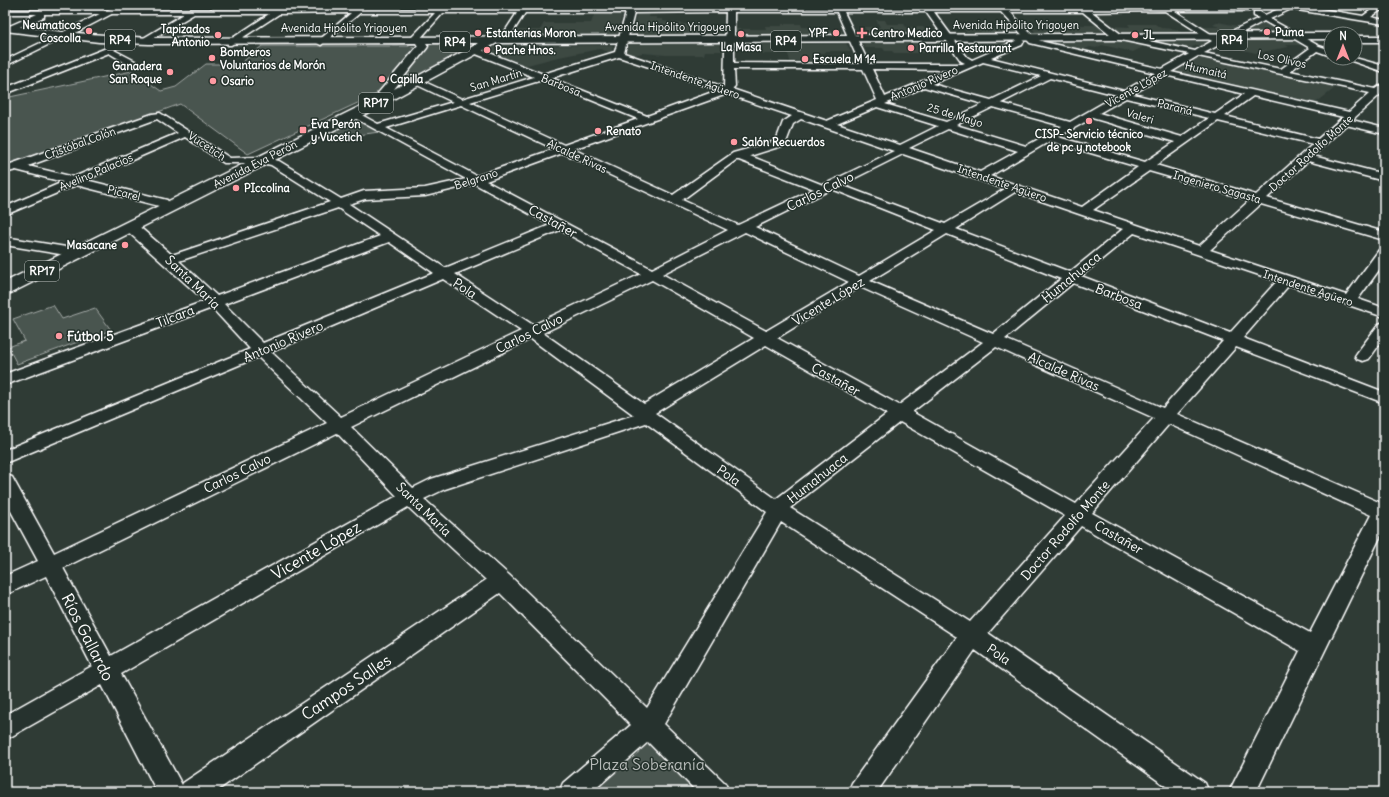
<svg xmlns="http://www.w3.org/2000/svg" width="1389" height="797" font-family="Delius,sans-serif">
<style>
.built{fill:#3c4842}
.green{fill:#4a544f;stroke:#a4aaa7}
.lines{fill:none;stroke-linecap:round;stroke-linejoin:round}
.minor-casing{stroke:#fff;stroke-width:3}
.major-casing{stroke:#fff;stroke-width:3}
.minor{fill:#26332d;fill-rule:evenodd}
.major{fill:#26332d;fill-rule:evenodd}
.poi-dot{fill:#ff9aa2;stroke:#26332d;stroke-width:1.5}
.labels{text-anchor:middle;stroke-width:3;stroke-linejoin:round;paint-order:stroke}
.far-poi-label{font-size:11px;font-weight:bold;fill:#fff;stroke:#26332d;text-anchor:start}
.far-street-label{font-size:11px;fill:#fff;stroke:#26332d}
.shield{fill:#26332d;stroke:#bec2c0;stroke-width:1}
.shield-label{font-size:12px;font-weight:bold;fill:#fff}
.street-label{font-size:13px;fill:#fff;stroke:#26332d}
.poi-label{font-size:13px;font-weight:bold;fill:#fff;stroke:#26332d;text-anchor:start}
.near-street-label{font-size:16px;fill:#fff;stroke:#26332d}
.near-park-label{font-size:16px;fill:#b7bbb9;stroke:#26332d}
</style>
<rect width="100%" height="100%" fill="#2f3b35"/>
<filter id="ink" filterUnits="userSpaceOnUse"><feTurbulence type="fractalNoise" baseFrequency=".025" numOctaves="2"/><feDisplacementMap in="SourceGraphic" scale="8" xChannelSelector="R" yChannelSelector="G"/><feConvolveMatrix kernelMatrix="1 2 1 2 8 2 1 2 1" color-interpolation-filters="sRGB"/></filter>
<g filter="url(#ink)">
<path class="built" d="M611,13H623L617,35L613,36H514L518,30H540L544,23H591L594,15H610Z
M637,13H650L649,17H657V19H663V21L692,25L691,31H701L702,33H721V35L633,36L631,35Z
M876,20H885L887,24H904L906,27H923L928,34L940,35H855L853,30H866L864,27H880Z
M1262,21H1266L1287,34H1239Z
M1218,22L1243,27L1229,34H1209L1196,27H1220L1213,25Z
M782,24H801L802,27L827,28L828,30H842L844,35H736L735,29H766L765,26H782Z
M1128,24H1155L1161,28L1176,29L1186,35L1118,34L1109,26L1130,27Z
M966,25H989L993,29L1021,31L1023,35H951L948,32H966L964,29H969Z
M1043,25H1102L1112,34H1030L1027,33L1035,32L1033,29H1047Z
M1134,41L1149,44L1133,52L1102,45L1096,48L1090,47L1083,50L1064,46L1060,47L1042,42Z
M1206,41L1212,42L1207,47L1197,45L1185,50L1150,42Z
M1229,41H1295L1309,45H1286L1289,47L1256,53L1219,45Z
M960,42H1008L1013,43L1004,48L990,47L983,48L984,50H975L973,48H960L957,43Z
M846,43L851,51H825V53H819L822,64H791L787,51H778L779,54H763L762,48L736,47L735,45Z
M865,43H944L948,47L939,48L941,51H924L925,53H894L892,51H885L883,48H865L863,44Z
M629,44H720L722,51H705L704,55H665L642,53L631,56L626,54Z
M609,45L613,46L612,53L600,49L554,58L524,66L485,50L495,46Z
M1200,55L1339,85L1312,106L1168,73Z"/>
<path class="green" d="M433,44H475L477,45L421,76L404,75L428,45Z
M262,46H409L414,48L379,93L248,154L180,104L5,168V98L132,71L161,91L176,87L206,64H240Z
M355,118L379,132L358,135L329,132Z
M53,305L62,319L95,308L111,330L17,364L8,347L25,341L13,319Z
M648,726L716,792H572Z"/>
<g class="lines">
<defs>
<path id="minor" d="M442,5H448L447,9H520L522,5H530L527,9L627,8L628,5H636L635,8H726V5H734V8H835L833,5H841L842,8H923L921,5H929L931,8L997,7V5H1003L1005,7H1078L1083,5L1087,7H1252L1253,9L1249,11H1175L1217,38L1259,18L1254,16V12H1260L1265,15L1283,7L1279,5H1297L1363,16L1378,5H1384V8L1371,17L1384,20V24L1291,9L1270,19L1319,46L1331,50V56L1317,51L1290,71L1375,89L1384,83V91L1352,120L1384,128V134L1346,125L1313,156L1384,174V181L1308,161L1267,198L1384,232V240L1261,204L1210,250L1346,295L1379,250L1384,249V263L1358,299L1384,308V317L1289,285L1243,338L1384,392V403L1236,347L1177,414L1381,503L1384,502V529L1256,792H1229L1300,651L1081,526L988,633L1205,783L1209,792H1174L975,650L877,792H848L852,783L957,637L781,522L664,724L725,783L729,792H697L648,742L592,792H559L563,783L631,725L500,593L215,792H157L102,685L5,740V715L92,666L46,576L5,595V576L38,561L5,500V475L12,477L54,553L327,423L258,357L5,463V450L250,349L212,308L5,385V374L205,301L126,230L125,227L126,224H136L172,255L330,202L271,165L262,163H224L185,137L86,180L167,200L169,203L163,207L76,185L5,215V207L63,182L16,170L5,173V166L152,114L160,113L230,158L262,157L279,161L341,199L364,191L425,188L466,179L349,115L350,113H358L378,124L453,102L413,83L411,81L416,78L462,99L534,77L471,52V48L474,47L543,74L615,52L626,13H525L507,41H504L500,39L517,13H443L418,41H412V37L435,13H360L321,45L317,43L318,41L351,13L279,14L231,45H228V41L269,14H194L145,43L141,41L142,39L184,14H44V17L5,33V28L37,14H5V10L357,9L361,7L365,9H439ZM1165,11L1212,41L1195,51L1122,35L1092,12ZM726,12L724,87L624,53L634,13ZM734,12H837L860,64L734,63ZM844,12H926L961,61L965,63L962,64H869ZM934,12H1001L1030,43L1155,73L1124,91L991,58L1022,45L1024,41L1020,39L972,60L967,57ZM1010,12H1083L1116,39L1189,54L1162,69L1044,42L1036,39ZM1264,21L1310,48L1281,69L1204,53ZM1198,56L1370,93L1349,112L1171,72ZM619,57L718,90L647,116L551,78ZM983,62L1041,76L991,100L932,84ZM734,69H863L877,100L827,121L732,89L735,86ZM872,69L949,70L885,97ZM1165,75L1244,94L1215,114L1133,94ZM1050,78L1117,95L1070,122L1001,103ZM542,80L638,119L564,145L470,102ZM924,87L983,104L946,122L885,104ZM727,94L792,116L783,122L776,141L733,153L673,195L573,149ZM1253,96L1343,117L1318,139L1225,116ZM1126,98L1209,118L1182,137L1099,113ZM461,105L554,149L477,176L386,128ZM877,107L938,126L900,145L837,124ZM993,107L1062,126L1026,146L956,125ZM1092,118L1175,142L1145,162L1058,137ZM157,119L178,133L74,177L28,166ZM801,119L894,151L823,185L750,156L785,145L793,124ZM1218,121L1313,144L1256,195L1156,165ZM948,129L1018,151L980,172L909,148ZM1050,141L1138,167L1082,207L990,176ZM563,153L728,230L652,269L486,181ZM903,154L1005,189L945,224L841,185ZM736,160H739L814,189L738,225L682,200ZM1149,171L1250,200L1199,246L1093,210ZM475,184L550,225L445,268L349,204L365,199L425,196ZM832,189L936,230L859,276L755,227ZM1015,192L1123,229L1070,272L956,229ZM338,208L380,236L217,296L179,261ZM560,230L641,274L533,325L455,274ZM745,232L849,282L766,331L662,274ZM1134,233L1277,281L1230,333L1081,276ZM947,234L1061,279L993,334L870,281ZM389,242L434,273L263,343L224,304ZM443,279L521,331L341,417L271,352ZM652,280L754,338L644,404L543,333ZM1073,283L1223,341L1163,408L1005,339ZM860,287L983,342L899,405L777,338ZM531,339L634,415L431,479L413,488L351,427ZM766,345L887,414L776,499L655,413ZM996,347L1154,418L1076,504L912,412ZM900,422L1065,516L970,622L790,508ZM646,423L767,512L647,708L509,575L424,499L445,489ZM1169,424L1371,515L1310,633L1092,513ZM337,433L397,496L111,656L63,568ZM408,507L486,580L183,783L182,785L121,674Z
M57,35L64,37L5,66V60Z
M119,38L126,40L114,50L135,61V65H129L109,53L5,94V88L104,49Z
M1343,58H1355L1384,66V72Z
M5,237L78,249L83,250L85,253L83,256L78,257L5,245Z
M1384,322V338L1369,359L1363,361L1357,359L1355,356L1357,353L1379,324Z"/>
<path id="major" d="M118,5H129L75,33L149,38L1331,33L1335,34H1331V39L497,43L358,118L11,293L5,294V282L381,96L378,93L380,91L418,46L416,43L149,44L99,42L5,31V25L63,32ZM426,43H479L394,89L427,48L428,46Z
M1355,36H1384V42H1355Z"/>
</defs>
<use href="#minor" class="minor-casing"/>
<use href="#major" class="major-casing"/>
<use href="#minor" class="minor"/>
<use href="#major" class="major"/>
</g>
</g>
<g class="poi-dot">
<circle cx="89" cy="31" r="4"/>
<circle cx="1267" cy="32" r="4"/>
<circle cx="478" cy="33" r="4"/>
<circle cx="836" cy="33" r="4"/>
<path d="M860 27h4v4h4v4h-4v4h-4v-4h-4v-4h4z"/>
<circle cx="741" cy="34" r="4"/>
<circle cx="218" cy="35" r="4"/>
<circle cx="1135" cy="35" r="4"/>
<circle cx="911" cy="48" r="4"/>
<circle cx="487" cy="50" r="4"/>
<circle cx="212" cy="58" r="4"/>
<circle cx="805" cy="59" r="4"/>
<circle cx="170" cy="72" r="4"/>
<circle cx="382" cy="79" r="4"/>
<circle cx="213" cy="81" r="4"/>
<circle cx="1089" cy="121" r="4"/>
<rect x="299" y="126" width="8" height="8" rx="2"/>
<circle cx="598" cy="131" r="4"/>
<circle cx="734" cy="142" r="4"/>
<circle cx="236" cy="188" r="4"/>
<circle cx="125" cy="245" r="4"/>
<circle cx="59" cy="336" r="4"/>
</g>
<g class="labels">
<g class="far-poi-label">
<text x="81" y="29" text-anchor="end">Neumaticos<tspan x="81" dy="13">Coscolla</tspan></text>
<text x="210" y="33" text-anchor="end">Tapizados<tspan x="210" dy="13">Antonio</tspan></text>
<text x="1275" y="36">Puma</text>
<text x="486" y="37">Estanterias Moron</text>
<text x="828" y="37" text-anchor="end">YPF</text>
<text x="871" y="37">Centro Medico</text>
<text x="1143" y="39">JL</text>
<text x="741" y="51" text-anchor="middle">La Masa</text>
<text x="919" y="52">Parrilla Restaurant</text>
<text x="495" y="54">Pache Hnos.</text>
<text x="220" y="56">Bomberos<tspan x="220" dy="13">Voluntarios de Morón</tspan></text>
<text x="813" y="63">Escuela M 14</text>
<text x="162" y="70" text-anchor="end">Ganadera<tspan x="162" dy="13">San Roque</tspan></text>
<text x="390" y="83">Capilla</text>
<text x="221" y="85">Osario</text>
<text x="311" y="128">Eva Perón<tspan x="311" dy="13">y Vucetich</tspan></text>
<text x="606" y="135">Renato</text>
<text x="1089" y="138" text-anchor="middle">CISP- Servicio técnico<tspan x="1089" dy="13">de pc y notebook</tspan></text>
<text x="742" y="146">Salón Recuerdos</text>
<text x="244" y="192">PIccolina</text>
<text x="117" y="249" text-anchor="end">Masacane</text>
</g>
<g class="far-street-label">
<text x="1016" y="29">Avenida Hipólito Yrigoyen</text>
<text x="668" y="31">Avenida Hipólito Yrigoyen</text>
<text x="344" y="32">Avenida Hipólito Yrigoyen</text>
<text transform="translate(1282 59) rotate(12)" y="4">Los Olivos</text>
<text transform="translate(1206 70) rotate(13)" y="4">Humaitá</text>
<text transform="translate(496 80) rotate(-17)" y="4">San Martín</text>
<text transform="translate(695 80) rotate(19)" y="4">Intendente Agüero</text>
<text transform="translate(924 83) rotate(-23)" y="4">Antonio Rivero</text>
<text transform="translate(561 85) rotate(22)" y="4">Barbosa</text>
<text transform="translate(1136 88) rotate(-29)" y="4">Vicente López</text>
<text transform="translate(1175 107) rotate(14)" y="4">Paraná</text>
<text transform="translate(955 115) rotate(17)" y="4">25 de Mayo</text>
<text transform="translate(1140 116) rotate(16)" y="4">Valeri</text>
<text transform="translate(80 143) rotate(-20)" y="4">Cristóbal Colón</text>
<text transform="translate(207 146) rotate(33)" y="4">Vucetich</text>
<text transform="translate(1311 153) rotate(-42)" y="4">Doctor Rodolfo Monte</text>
<text transform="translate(577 156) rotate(25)" y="4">Alcalde Rivas</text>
<text transform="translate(255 164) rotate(-27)" y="4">Avenida Eva Perón</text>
<text transform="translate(96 172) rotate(-23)" y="4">Avelino Palacios</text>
<text transform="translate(476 179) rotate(-18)" y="4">Belgrano</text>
<text transform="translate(1002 183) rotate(19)" y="4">Intendente Agüero</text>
<text transform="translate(1217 187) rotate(16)" y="4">Ingeniero Sagasta</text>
<text transform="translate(124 193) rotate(14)" y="4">Picarel</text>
<text transform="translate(1308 288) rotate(18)" y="4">Intendente Agüero</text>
</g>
<g class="shield">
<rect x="105" y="30" width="30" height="20" rx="3"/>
<rect x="1217" y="30" width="30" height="20" rx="3"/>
<rect x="771" y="31" width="30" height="20" rx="3"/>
<rect x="440" y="32" width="30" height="20" rx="3"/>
<rect x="359" y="93" width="34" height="20" rx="3"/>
<rect x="25" y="261" width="34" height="20" rx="3"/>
</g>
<g class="shield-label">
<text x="120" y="44">RP4</text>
<text x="1232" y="44">RP4</text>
<text x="786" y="45">RP4</text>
<text x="455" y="46">RP4</text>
<text x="376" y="107">RP17</text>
<text x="42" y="275">RP17</text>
</g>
<g class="street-label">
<text transform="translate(820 191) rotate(-26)" y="5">Carlos Calvo</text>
<text transform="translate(553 221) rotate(29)" y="5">Castañer</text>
<text transform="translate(1071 277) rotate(-39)" y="5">Humahuaca</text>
<text transform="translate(193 282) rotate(44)" y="5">Santa María</text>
<text transform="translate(465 288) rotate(33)" y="5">Pola</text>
<text transform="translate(1119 296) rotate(21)" y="5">Barbosa</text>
<text transform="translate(828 301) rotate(-31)" y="5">Vicente López</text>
<text transform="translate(175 316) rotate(-21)" y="5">Tilcara</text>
<text transform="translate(529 333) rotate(-26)" y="5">Carlos Calvo</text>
<text transform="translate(283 341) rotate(-23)" y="5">Antonio Rivero</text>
<text transform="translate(1064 371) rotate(24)" y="5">Alcalde Rivas</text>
<text transform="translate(836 379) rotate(29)" y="5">Castañer</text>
<text transform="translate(237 473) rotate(-26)" y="5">Carlos Calvo</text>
<text transform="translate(729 475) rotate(36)" y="5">Pola</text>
<text transform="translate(817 478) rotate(-38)" y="5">Humahuaca</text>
<text transform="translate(424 509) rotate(44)" y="5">Santa María</text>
<text transform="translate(1065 530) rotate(-49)" y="5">Doctor Rodolfo Monte</text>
<text transform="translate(1119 537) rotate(30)" y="5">Castañer</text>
<text transform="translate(999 654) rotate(35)" y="5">Pola</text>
</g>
<g class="poi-label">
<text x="67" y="341">Fútbol 5</text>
</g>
<g class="near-street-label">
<text transform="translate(316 550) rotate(-30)" y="6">Vicente López</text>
<text transform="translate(88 637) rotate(63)" y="6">Ríos Gallardo</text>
<text transform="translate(346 687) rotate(-34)" y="6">Campos Salles</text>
</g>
<g class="near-park-label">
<text x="647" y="770">Plaza Soberanía</text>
</g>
</g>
<rect width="1389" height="797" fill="none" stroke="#26332d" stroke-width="20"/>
<rect x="10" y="10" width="1369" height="777" fill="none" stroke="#fff" stroke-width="1.5" filter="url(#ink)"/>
<g transform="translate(1343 46)"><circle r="19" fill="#26332d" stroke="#7d8581"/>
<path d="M0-3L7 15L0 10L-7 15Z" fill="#ff9aa2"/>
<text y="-6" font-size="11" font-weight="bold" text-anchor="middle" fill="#ffffff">N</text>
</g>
</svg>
